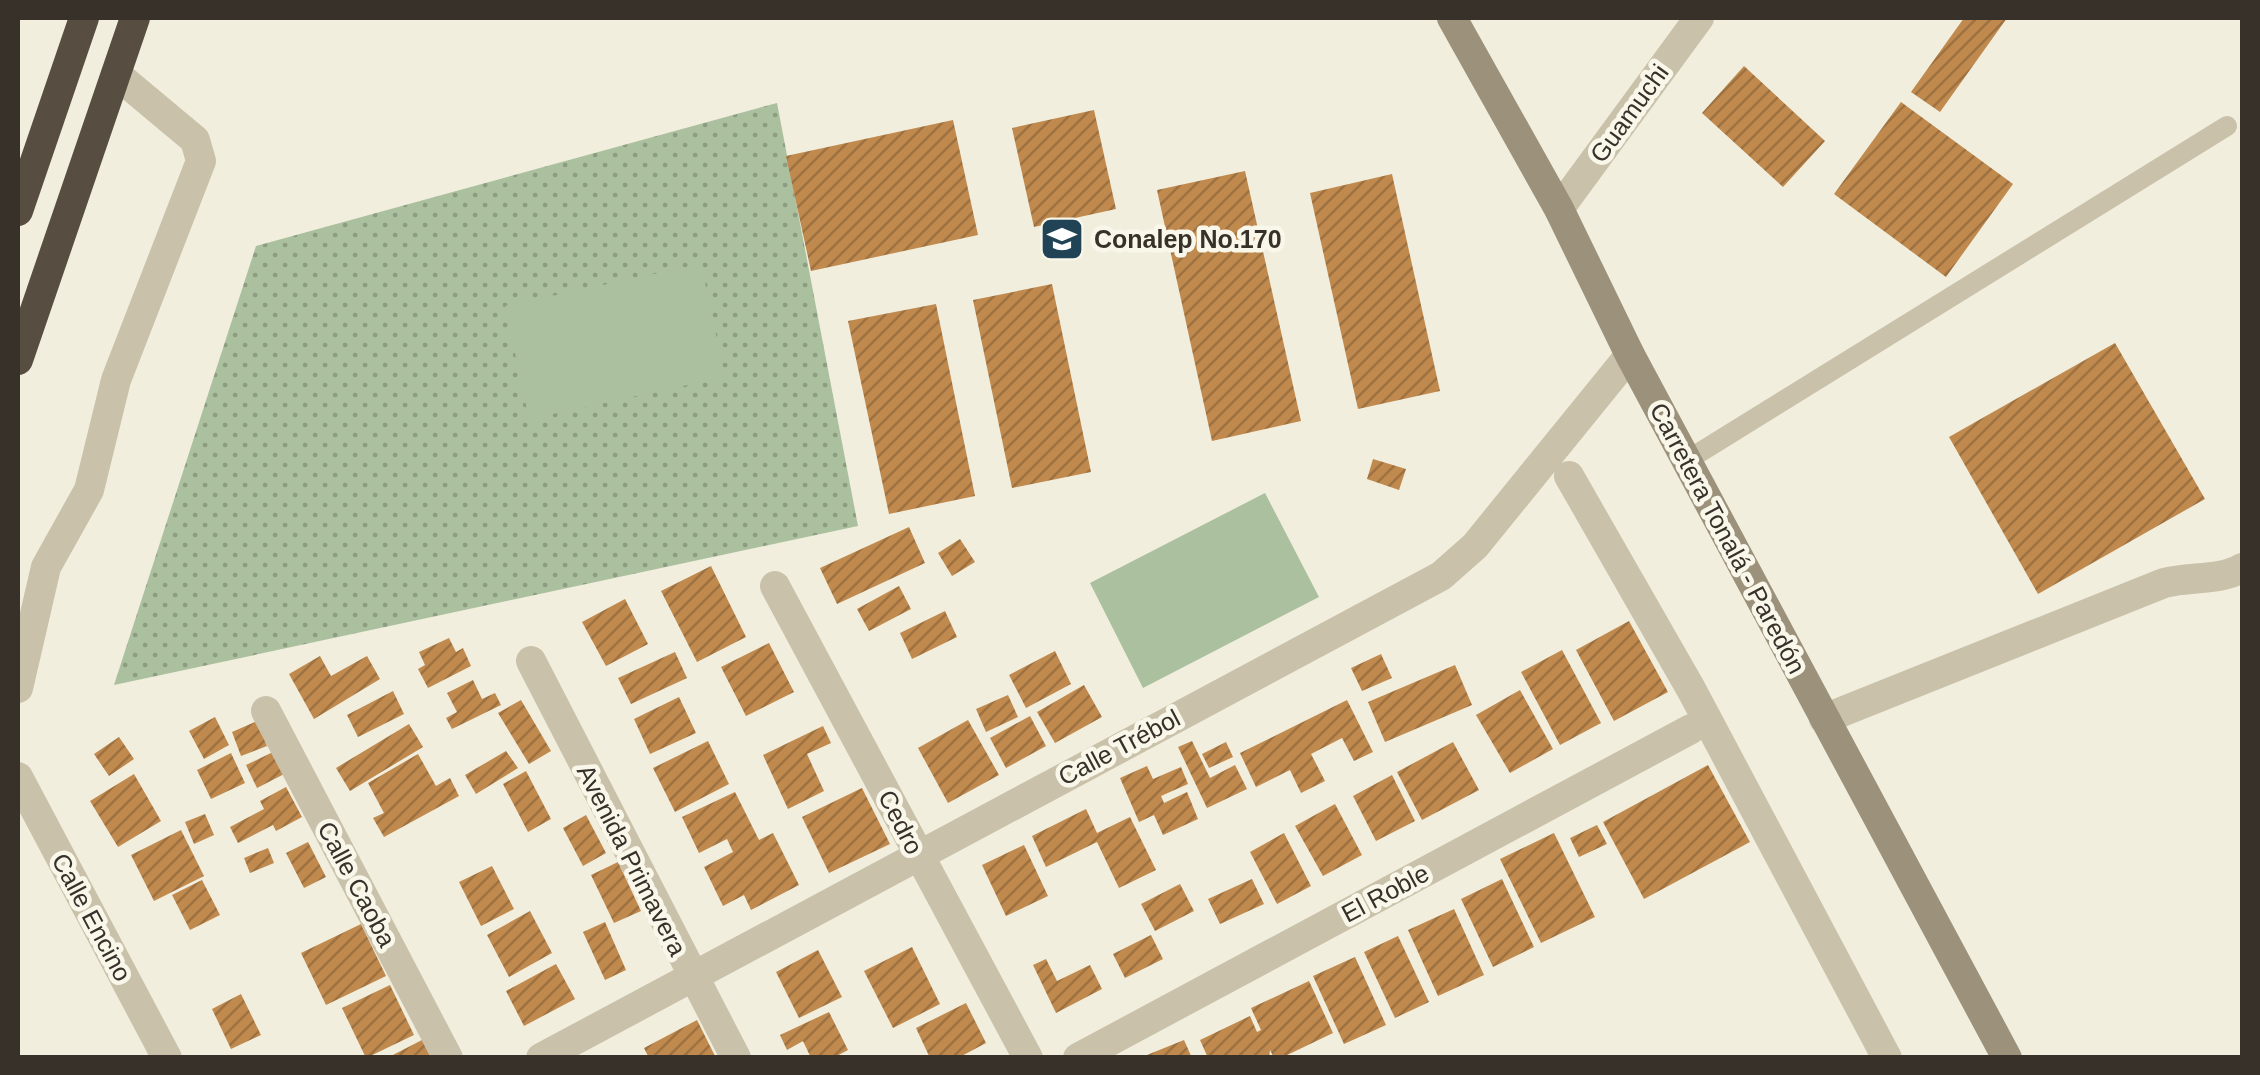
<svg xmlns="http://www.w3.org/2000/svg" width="2260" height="1075" font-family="Helvetica,sans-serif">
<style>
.park{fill:url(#park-dots)}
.pitch{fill:#abc09e}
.building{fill:url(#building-hatch)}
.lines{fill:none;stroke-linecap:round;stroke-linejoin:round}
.lane{stroke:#c9c1aa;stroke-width:20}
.street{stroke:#c9c1aa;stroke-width:30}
.secondary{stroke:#9c917b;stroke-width:30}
.highway{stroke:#574e41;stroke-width:30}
.labels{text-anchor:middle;stroke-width:9;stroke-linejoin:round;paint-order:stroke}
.street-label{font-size:25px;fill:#373129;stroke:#f9f6ea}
.poi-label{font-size:25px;font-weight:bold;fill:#373129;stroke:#f9f6ea;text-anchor:start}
</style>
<defs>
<pattern id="park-dots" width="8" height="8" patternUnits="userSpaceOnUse" patternTransform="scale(2.5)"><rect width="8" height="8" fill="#abc09e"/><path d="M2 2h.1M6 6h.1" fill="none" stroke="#8c9d81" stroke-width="1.8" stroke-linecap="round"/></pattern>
<pattern id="building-hatch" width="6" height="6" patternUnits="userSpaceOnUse" patternTransform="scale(2.5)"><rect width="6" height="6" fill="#c0894d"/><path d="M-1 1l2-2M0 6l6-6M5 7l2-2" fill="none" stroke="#9d7140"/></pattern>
</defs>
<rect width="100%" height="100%" fill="#f1eedd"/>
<path class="park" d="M777,103L858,526L114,685L256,246Z"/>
<path class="pitch" d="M701,264L725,377L529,419L505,306Z
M1265,493L1319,597L1143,688L1090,583Z"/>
<path class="building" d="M1964,18H2007L1940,112L1911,92Z
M1744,66L1825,141L1783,187L1702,113Z
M1901,102L2013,184L1946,277L1834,194Z
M1094,110L1116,209L1034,227L1012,128Z
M953,120L978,235L811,271L786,156Z
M1245,171L1301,421L1212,441L1157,190Z
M1392,174L1440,391L1358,409L1310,193Z
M1052,284L1091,472L1012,488L973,300Z
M936,304L975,496L889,514L848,321Z
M2115,343L2205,499L2038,594L1949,437Z
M1373,459L1406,469L1399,490L1367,479Z
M909,527L925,563L837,604L820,568Z
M960,539L975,562L952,576L938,553Z
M711,566L746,637L697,662L661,591Z
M899,586L911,609L869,631L857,609Z
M625,599L648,644L606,666L582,622Z
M945,611L957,637L912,659L900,633Z
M1629,621L1668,692L1614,721L1576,650Z
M449,638L456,652L463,648L471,666L428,688L418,669L425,665L419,652Z
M769,643L794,692L746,716L721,667Z
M1562,650L1601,723L1560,745L1521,672Z
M1055,651L1071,684L1026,708L1009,675Z
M675,652L687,678L631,704L618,678Z
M1381,654L1392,678L1362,691L1351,668Z
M320,656L331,676L367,656L380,679L314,719L289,674Z
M1455,665L1472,705L1385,742L1368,702Z
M473,680L482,699L495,693L501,705L452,729L446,718L457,712L447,693Z
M1084,685L1102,717L1055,743L1037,712Z
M1520,690L1553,749L1510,773L1476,715Z
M393,691L404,714L358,737L347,715Z
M1008,695L1018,717L986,732L976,709Z
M679,697L696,733L650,754L634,719Z
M521,700L551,751L529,764L498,713Z
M1347,700L1373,752L1354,761L1342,738L1311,754L1325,781L1301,793L1290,770L1256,787L1240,753Z
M1030,716L1046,746L1006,768L990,738Z
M215,717L229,745L204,759L189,731Z
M968,720L999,775L948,803L918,748Z
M257,721L267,746L241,756L232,732Z
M409,724L423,747L350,791L336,768Z
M823,726L831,743L807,754L824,791L788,809L763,755Z
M119,737L134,759L109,776L94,754Z
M708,741L729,784L675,812L653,768Z
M1192,741L1210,778L1235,765L1247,789L1207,808L1178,747Z
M1226,742L1233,757L1209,768L1202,754Z
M1453,742L1479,790L1422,820L1397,772Z
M277,750L288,772L257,788L246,765Z
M506,751L518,768L476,794L465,775Z
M231,753L245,783L211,799L197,770Z
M418,754L436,786L450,778L459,796L384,837L373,818L384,813L368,783Z
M1708,765L1750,842L1644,899L1603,822Z
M1147,766L1153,779L1181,767L1188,784L1161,796L1164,803L1187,792L1198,819L1163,835L1154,815L1139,822L1120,778Z
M526,771L551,819L528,832L503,784Z
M134,774L161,821L118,847L90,801Z
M1392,775L1415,821L1376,841L1353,796Z
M286,787L302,817L276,831L273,825L238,843L230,827L264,809L260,801Z
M862,788L890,844L829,873L802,817Z
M735,792L759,840L773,833L799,885L751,910L744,895L723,906L704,867L733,852L727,839L699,853L682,817Z
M1335,804L1362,855L1323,876L1295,826Z
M1086,809L1097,833L1130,817L1156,870L1119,888L1097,842L1046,867L1032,836Z
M205,814L214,835L194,844L185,822Z
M586,815L606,853L583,866L563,828Z
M1597,825L1607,844L1579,857L1570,838Z
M181,830L204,876L154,901L131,855Z
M1284,833L1311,886L1277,904L1250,852Z
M1554,833L1595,917L1541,943L1500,859Z
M308,842L326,877L304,888L286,853Z
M1024,845L1048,896L1006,916L982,865Z
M268,848L274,863L250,873L244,858Z
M618,862L641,911L614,923L591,875Z
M492,866L514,909L481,926L459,882Z
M1252,879L1264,904L1220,924L1208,899Z
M1502,879L1534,947L1493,967L1461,899Z
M202,880L220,915L190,930L172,895Z
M1180,884L1194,911L1155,931L1141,904Z
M1454,909L1484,975L1438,996L1408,930Z
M530,911L552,953L509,977L487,935Z
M605,922L626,970L605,980L583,932Z
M361,924L386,976L326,1005L301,953Z
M1151,935L1163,959L1125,978L1113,954Z
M1398,936L1429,1002L1395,1018L1364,952Z
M912,947L940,1004L893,1028L864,971Z
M818,950L842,997L799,1018L776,972Z
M1355,957L1386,1025L1344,1044L1313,976Z
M1046,959L1057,981L1090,965L1102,989L1056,1013L1033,965Z
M556,964L575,999L524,1026L506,991Z
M1309,981L1333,1033L1281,1058H1274L1270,1050L1269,1058H1208L1200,1040L1250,1016L1257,1032L1261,1030L1251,1008Z
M390,985L414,1035L366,1058L342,1008Z
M241,994L261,1035L231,1049L212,1009Z
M966,1003L986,1043L958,1058H930L916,1028Z
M829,1012L848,1050L833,1058H811L803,1041L787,1050L780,1035Z
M697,1020L716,1058H649L644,1048Z
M422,1040L431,1058H387Z
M1184,1040L1192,1058H1142V1057Z"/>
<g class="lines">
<path class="lane" d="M1686,461L2227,126"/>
<path class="street" d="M1559,209L1699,18
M1569,476L1691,689L1887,1058
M775,586L1028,1058
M531,661L736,1058
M18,688L46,567L89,490L116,380L201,161L195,140L116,74
M266,711L448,1058
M1824,719L2164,583C2191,576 2219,581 2242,568
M18,777L167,1058
M541,1058L1441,576L1475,546L1630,355
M1078,1058L1691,729"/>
<path class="secondary" d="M1452,18L1559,209L1630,355L2007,1058"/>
<path class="highway" d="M18,211L84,18
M18,360L135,18"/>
</g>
<defs>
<symbol id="school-square" viewBox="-11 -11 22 22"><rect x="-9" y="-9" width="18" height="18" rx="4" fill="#204356" stroke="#f9f6ea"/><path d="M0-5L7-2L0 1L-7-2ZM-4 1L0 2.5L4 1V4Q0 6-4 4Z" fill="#fff"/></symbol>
</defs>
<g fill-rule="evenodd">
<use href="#school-square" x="1037" y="214" width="50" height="50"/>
</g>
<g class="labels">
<g class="street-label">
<text transform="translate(1629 113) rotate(-54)" y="9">Guamuchi</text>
<text transform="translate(1728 538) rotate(62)" y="9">Carretera Tonalá - Paredón</text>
<text transform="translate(1119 747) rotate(-28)" y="9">Calle Trébol</text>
<text transform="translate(901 822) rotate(63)" y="9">Cedro</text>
<text transform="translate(632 860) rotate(63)" y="9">Avenida Primavera</text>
<text transform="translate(357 884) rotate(62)" y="9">Calle Caoba</text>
<text transform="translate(1385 893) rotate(-28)" y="9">El Roble</text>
<text transform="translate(92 917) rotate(62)" y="9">Calle Encino</text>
</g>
<g class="poi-label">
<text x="1094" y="248">Conalep No.170</text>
</g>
</g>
<rect width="2260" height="1075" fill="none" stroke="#373129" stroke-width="40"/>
</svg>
